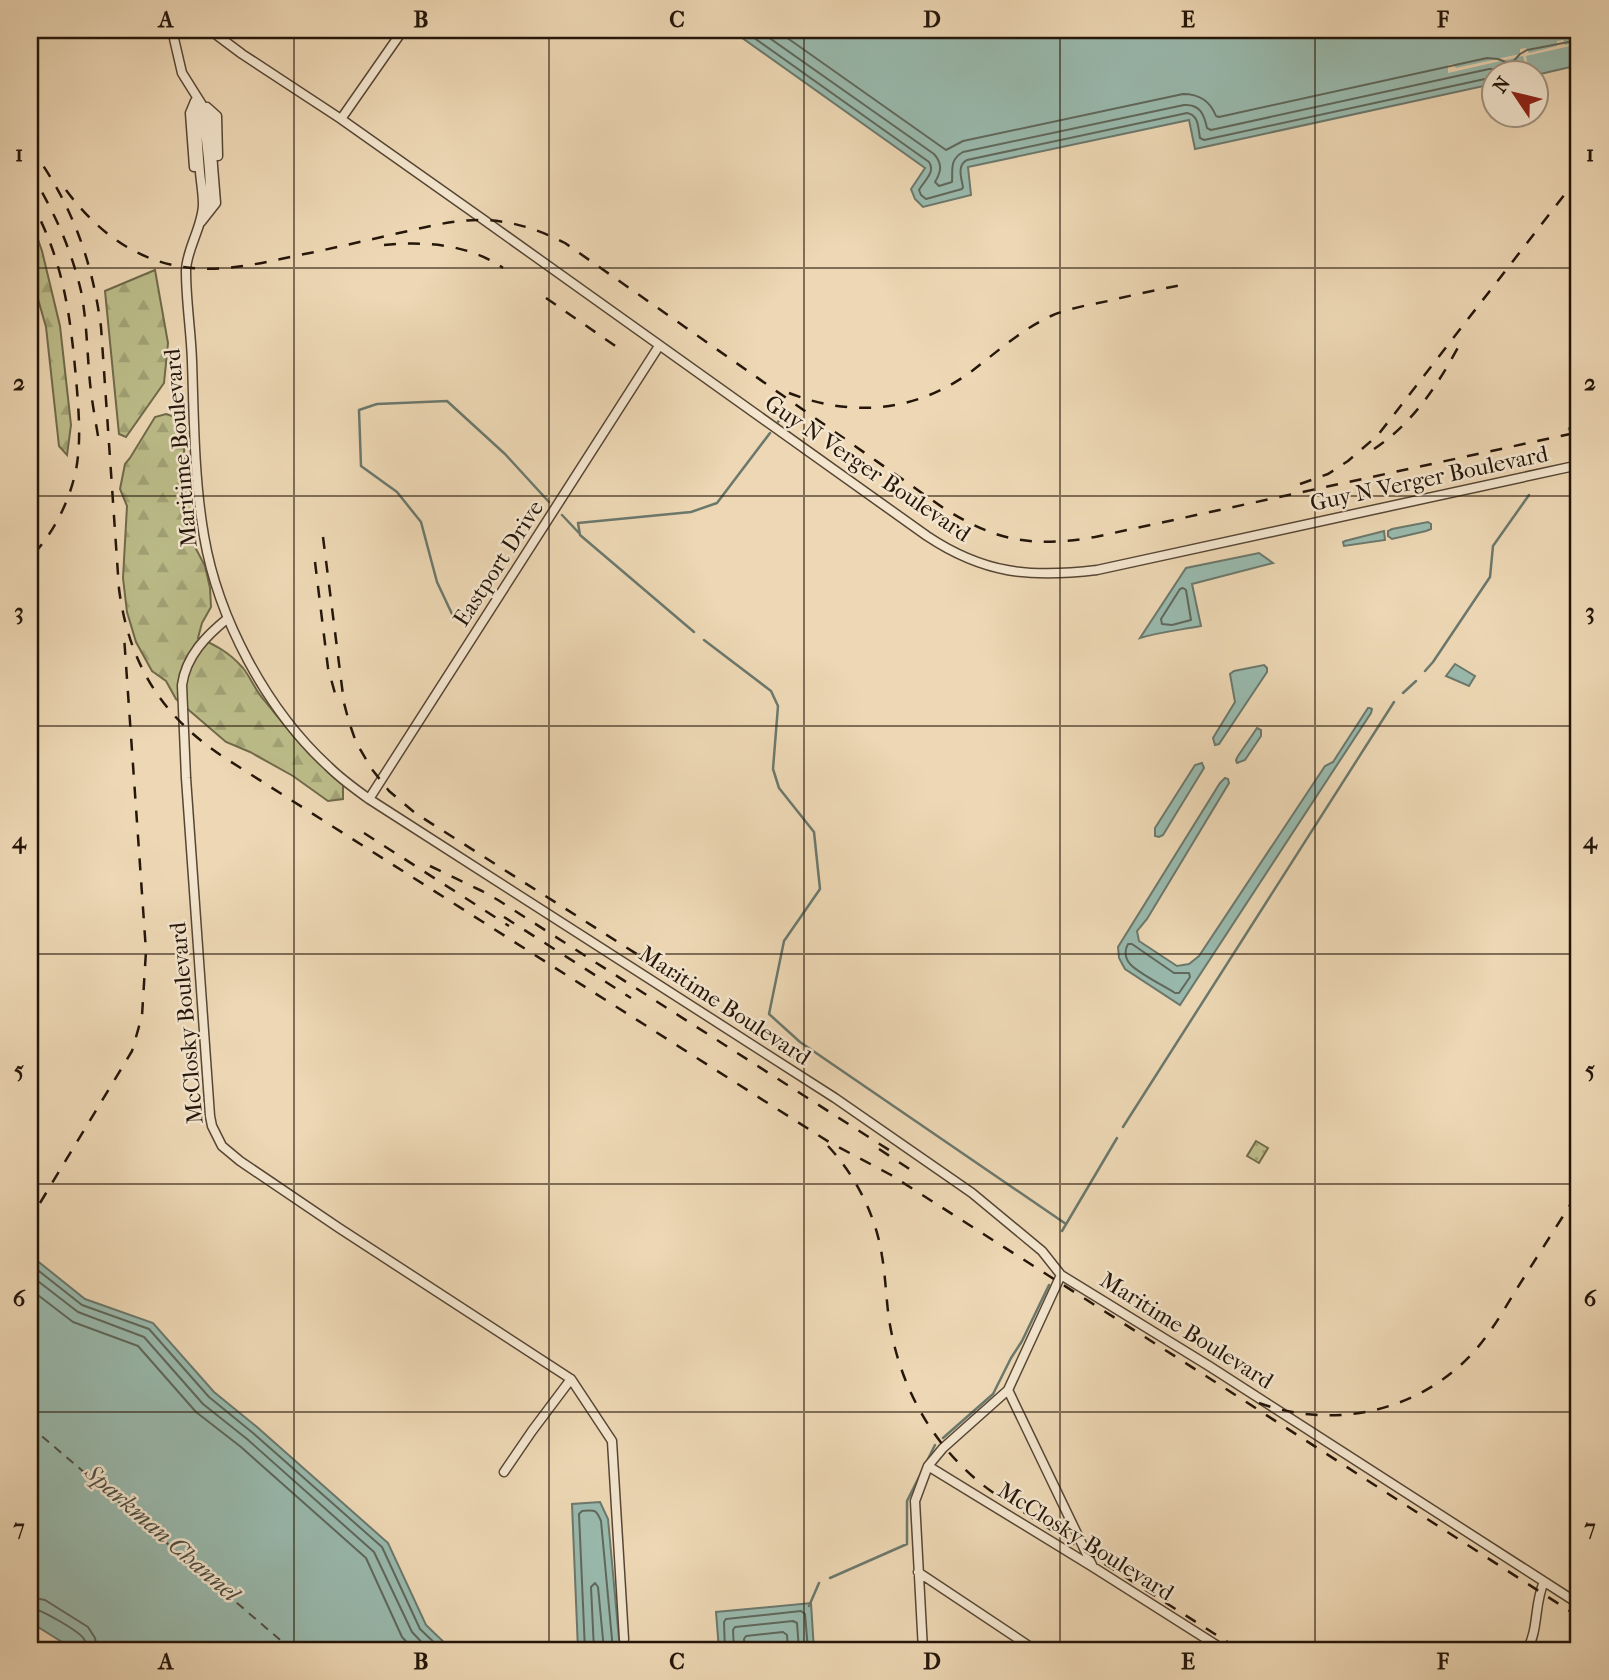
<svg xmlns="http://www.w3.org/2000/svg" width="1609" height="1680" font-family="'IM FELL French Canon',serif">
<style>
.grass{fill:url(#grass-dots);stroke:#706a4a;stroke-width:2}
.forest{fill:url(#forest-firs);stroke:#706a4a;stroke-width:2}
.water{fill:#99baae;stroke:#6b786c;stroke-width:2}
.pier{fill:#edd7b4}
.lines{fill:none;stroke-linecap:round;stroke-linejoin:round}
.shore{stroke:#5f685c;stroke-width:2}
.stream{stroke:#6b786c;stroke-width:2.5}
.ferry{stroke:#4e4f43;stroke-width:2;stroke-dasharray:9 7;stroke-linecap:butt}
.minor-casing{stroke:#574634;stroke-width:11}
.minor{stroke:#f3e5ce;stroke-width:8}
.rail{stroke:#25160a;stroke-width:2.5;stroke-dasharray:12 12;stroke-linecap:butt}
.grid{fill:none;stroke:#25160a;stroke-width:2;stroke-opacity:0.55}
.labels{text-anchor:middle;stroke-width:5;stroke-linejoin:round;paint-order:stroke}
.street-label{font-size:23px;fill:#25160a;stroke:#f3e5ce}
.water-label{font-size:24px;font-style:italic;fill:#4e4f43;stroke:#f3e5ce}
.neatline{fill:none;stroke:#25160a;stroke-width:2.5}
.grid-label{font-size:23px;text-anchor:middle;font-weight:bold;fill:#25160a}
</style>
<defs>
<pattern id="grass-dots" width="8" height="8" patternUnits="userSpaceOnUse" patternTransform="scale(1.75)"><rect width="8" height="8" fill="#bcbd8a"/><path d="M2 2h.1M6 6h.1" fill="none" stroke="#a1a276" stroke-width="1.8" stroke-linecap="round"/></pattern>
<pattern id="forest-firs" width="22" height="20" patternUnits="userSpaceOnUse" patternTransform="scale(1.75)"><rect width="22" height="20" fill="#bcbd8a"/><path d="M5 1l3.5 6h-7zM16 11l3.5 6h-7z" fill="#a1a276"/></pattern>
</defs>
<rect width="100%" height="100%" fill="#edd7b4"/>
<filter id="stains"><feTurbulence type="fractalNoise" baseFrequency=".00286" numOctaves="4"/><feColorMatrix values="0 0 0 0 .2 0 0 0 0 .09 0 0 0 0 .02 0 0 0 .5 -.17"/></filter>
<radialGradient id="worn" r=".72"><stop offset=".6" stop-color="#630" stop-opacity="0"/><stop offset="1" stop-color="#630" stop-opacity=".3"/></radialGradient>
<path class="grass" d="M1256,1141L1268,1148L1259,1163L1247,1156Z"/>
<path class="forest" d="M30,217L42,251L60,326L71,425L67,455L59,446L46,327L30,271Z
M155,270L168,343L164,383L126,437L119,434L105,291Z
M166,414L181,419L186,432L184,448L185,470L192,479L199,501L194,523V545L205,566L210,588L211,607L202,623L198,638C216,645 230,653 243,668C251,678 255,690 264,700C288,730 313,760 343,785V799L328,801L293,776L250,752L226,742L176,699L166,681L152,671L136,642L127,612L123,578L127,506L120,489L125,464L130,458L155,417Z"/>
<path class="water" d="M731,30H1579V65L1536,75L1494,74L1493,84L1195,149L1189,120L968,167L971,195L923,207L915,199L911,189L925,168Z
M1428,522L1431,524V529L1426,531L1392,539L1388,536V531L1392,529Z
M1384,531L1385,540L1344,546L1343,542L1345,541Z
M1259,553L1273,563L1192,584L1201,626C1180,630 1160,632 1140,638L1186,568Z
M1455,664L1475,676L1469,686L1446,676Z
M1264,665L1267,668V672L1219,744L1215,745L1213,738L1235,702L1230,674L1234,671Z
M1368,708H1370L1372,709L1371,713L1180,1005L1125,969L1119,958L1118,947L1220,783L1225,778L1228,779L1229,783L1147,919L1137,931L1139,941L1177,966L1189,964L1199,956L1325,766L1333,762Z
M1257,728L1261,730V736L1245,760L1237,763L1236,760L1238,756Z
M1202,763L1204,768L1163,835L1159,837L1155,836V828L1195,765Z
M30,1255L85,1299L153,1323L214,1392L257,1427L388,1543L426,1625L452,1650H75L30,1622Z
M600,1502L608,1519L620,1650H578L572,1504Z
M811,1603L814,1650H719L716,1612Z"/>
<path class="pier" d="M1563,40L1565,45L1579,42V44L1526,56L1529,73H1528L1523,56L1448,73V65L1453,64L1456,68L1520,54V49L1526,48L1529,53L1557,46V41Z"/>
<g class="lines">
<path class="shore" d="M743,30L929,162C936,172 924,181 919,190L921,195L926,199L962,189L963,187C961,177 957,165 967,160L1187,113C1199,115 1198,128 1200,138L1204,140L1494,77
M758,30L934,154C943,164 941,172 935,182L939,186L952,182C953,170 949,160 963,152L1184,105C1200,104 1204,114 1207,128L1211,130L1489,69H1497L1504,74
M776,30L946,150L963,141L1183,94C1200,94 1210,101 1216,116L1219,117L1487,58L1498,59L1511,64L1520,54L1527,50L1579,40
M1183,588L1186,590L1191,620L1172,625L1162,624L1161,619L1180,589Z
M1128,944H1132L1174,973H1189L1190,977L1179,993H1175C1164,986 1140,974 1131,965C1125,959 1124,951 1128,944Z
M30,1264L82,1305L149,1329L209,1397L253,1433L382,1547L420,1629L442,1650
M30,1275L78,1312L144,1337L203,1404L247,1439L374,1552L412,1632L429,1650
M30,1289L73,1322L138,1346L196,1412L241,1447L366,1558L402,1637L414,1650
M30,1597L45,1600L88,1627L95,1638L97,1650
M30,1608C39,1608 79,1631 84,1639C87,1644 86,1645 87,1650
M585,1650L579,1514L582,1511C595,1510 596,1509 601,1521L613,1650
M594,1650L591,1587L595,1583L598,1587L604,1650
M725,1650L724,1622L726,1619L801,1611L805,1614L808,1650
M734,1650L733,1630L735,1627L793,1621L797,1623L799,1650
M745,1650L744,1639L746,1636L783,1632L787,1635L788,1650"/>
<path class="stream" d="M778,422L785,412
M1569,429L1579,413
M562,515L579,533
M452,614L437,582L421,522L397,492L361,466L359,410L377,404L447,401L505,454L549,502
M694,632L580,535L578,523L691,512L717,503L770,433
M704,640L771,691L778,706L773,769L779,788L814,832L820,889L784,941L769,1014L800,1042L1066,1224
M1425,671L1433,662L1490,577L1493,546L1529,495
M1403,693L1416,681
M1123,1127L1394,702
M1062,1231L1117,1138
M943,1438L993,1394L1011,1358L1022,1341L1049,1285
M830,1578L907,1544V1501L935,1445
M809,1606L819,1583"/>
<path class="ferry" d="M30,1426L292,1650"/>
<defs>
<path id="minor" d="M172,30L182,73L209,116L216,203L201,222
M210,30L242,54L341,119L484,220L927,536C984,574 1030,578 1097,570L1579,465
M197,98C196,123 198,148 200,172C201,183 203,194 203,204C203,226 186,250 186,271C186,301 191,331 192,361C194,419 194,478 204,536C218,618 266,709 328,766C341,779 355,789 369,799L835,1098L972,1193L1042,1251L1061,1275L1209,1366L1579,1604
M200,107L203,114C205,136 215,195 206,212
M207,107L217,116L218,156
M341,119L403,30
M194,167L190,113L195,101
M228,618C206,636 186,656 182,685L186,778L210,1116L212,1126L222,1146L240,1161L339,1228L571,1379
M369,799L659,346
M1008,1390L1093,1567
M928,1466L1093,1567L1224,1650
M504,1472L532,1431L571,1379L612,1441L624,1639
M918,1572L1035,1650
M923,1650L915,1501L928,1466L943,1448L1008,1390L1061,1275
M1527,1650C1539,1629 1534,1603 1544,1582"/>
</defs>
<use href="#minor" class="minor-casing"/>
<use href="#minor" class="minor"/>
<path class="rail" d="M30,147C71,202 92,259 101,327L119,589C129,664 162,717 225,758L829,1142L891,1175L1209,1378L1579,1617
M30,172C53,209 71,248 81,291C87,322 87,352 90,383C92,403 96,423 99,442
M66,190C106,244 157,274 226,268C249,266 272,261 295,256C330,249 364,241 399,233C427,227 455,219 484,220C513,221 540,230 565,243L942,507C995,541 1032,548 1095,537L1579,432
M30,200C65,262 71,320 77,390C79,416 81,443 76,470C69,503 53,534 30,558
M384,245C424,241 469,244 503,268
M546,298L624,352
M789,393C853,418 916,412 972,371C997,352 1022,329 1051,316C1069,308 1089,305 1108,301C1132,295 1157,290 1181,285
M1374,449C1415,422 1441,380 1463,338
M1300,484L1328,474L1348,461L1378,435L1579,176
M323,537L344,703L349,722L356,742L371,768L389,791L415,813L764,1035L794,1058
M315,562L328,668L336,697
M364,833L509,926
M430,866L482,891L498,900L889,1150
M504,917L631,998
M828,1146C856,1176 876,1216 882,1256C886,1279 886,1302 890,1325C902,1394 938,1454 995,1494L1240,1650
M879,1149L914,1172
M40,1203L132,1051L142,1016L146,951L124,636
M1259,1403C1333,1430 1416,1412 1470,1356C1489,1336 1502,1313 1516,1290C1537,1257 1558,1224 1579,1191"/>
</g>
<path class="grid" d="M294,30V1650M549,30V1650M804,30V1650M1060,30V1650M1315,30V1650M30,268H1579M30,496H1579M30,726H1579M30,954H1579M30,1184H1579M30,1412H1579"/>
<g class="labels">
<g class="street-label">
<text transform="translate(180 448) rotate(-95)" y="8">Maritime Boulevard</text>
<text transform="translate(868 468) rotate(34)" y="8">Guy N Verger Boulevard</text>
<text transform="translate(1429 478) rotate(-12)" y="8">Guy N Verger Boulevard</text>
<text transform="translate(498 563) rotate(-57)" y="8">Eastport Drive</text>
<text transform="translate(725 1005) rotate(33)" y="8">Maritime Boulevard</text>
<text transform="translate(186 1023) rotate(-95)" y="8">McClosky Boulevard</text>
<text transform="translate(1187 1330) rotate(32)" y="8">Maritime Boulevard</text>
<text transform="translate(1086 1541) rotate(32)" y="8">McClosky Boulevard</text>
</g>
<g class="water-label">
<text transform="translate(162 1533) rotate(41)" y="8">Sparkman Channel</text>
</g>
</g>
<rect width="1609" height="1680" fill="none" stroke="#edd7b4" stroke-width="77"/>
<g transform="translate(1515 94) rotate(305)"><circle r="33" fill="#f3e5ce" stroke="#a19280" stroke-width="2"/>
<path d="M0-5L12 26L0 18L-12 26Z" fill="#8f2418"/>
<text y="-10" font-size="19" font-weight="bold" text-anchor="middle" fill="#25160a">N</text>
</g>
<rect x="38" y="38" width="1532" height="1604" class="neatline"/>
<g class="grid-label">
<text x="166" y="27">A</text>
<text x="421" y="27">B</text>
<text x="677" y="27">C</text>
<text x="932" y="27">D</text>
<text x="1188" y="27">E</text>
<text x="1443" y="27">F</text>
<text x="19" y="161">1</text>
<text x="1590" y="161">1</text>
<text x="19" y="390">2</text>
<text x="1590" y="390">2</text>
<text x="19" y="619">3</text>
<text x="1590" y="619">3</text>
<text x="19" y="848">4</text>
<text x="1590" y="848">4</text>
<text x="19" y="1077">5</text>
<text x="1590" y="1077">5</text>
<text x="19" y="1306">6</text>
<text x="1590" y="1306">6</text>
<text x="19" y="1535">7</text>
<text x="1590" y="1535">7</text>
<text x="166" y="1669">A</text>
<text x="421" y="1669">B</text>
<text x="677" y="1669">C</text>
<text x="932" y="1669">D</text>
<text x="1188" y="1669">E</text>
<text x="1443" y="1669">F</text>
</g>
<rect width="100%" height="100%" filter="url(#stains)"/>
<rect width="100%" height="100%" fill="url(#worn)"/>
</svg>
